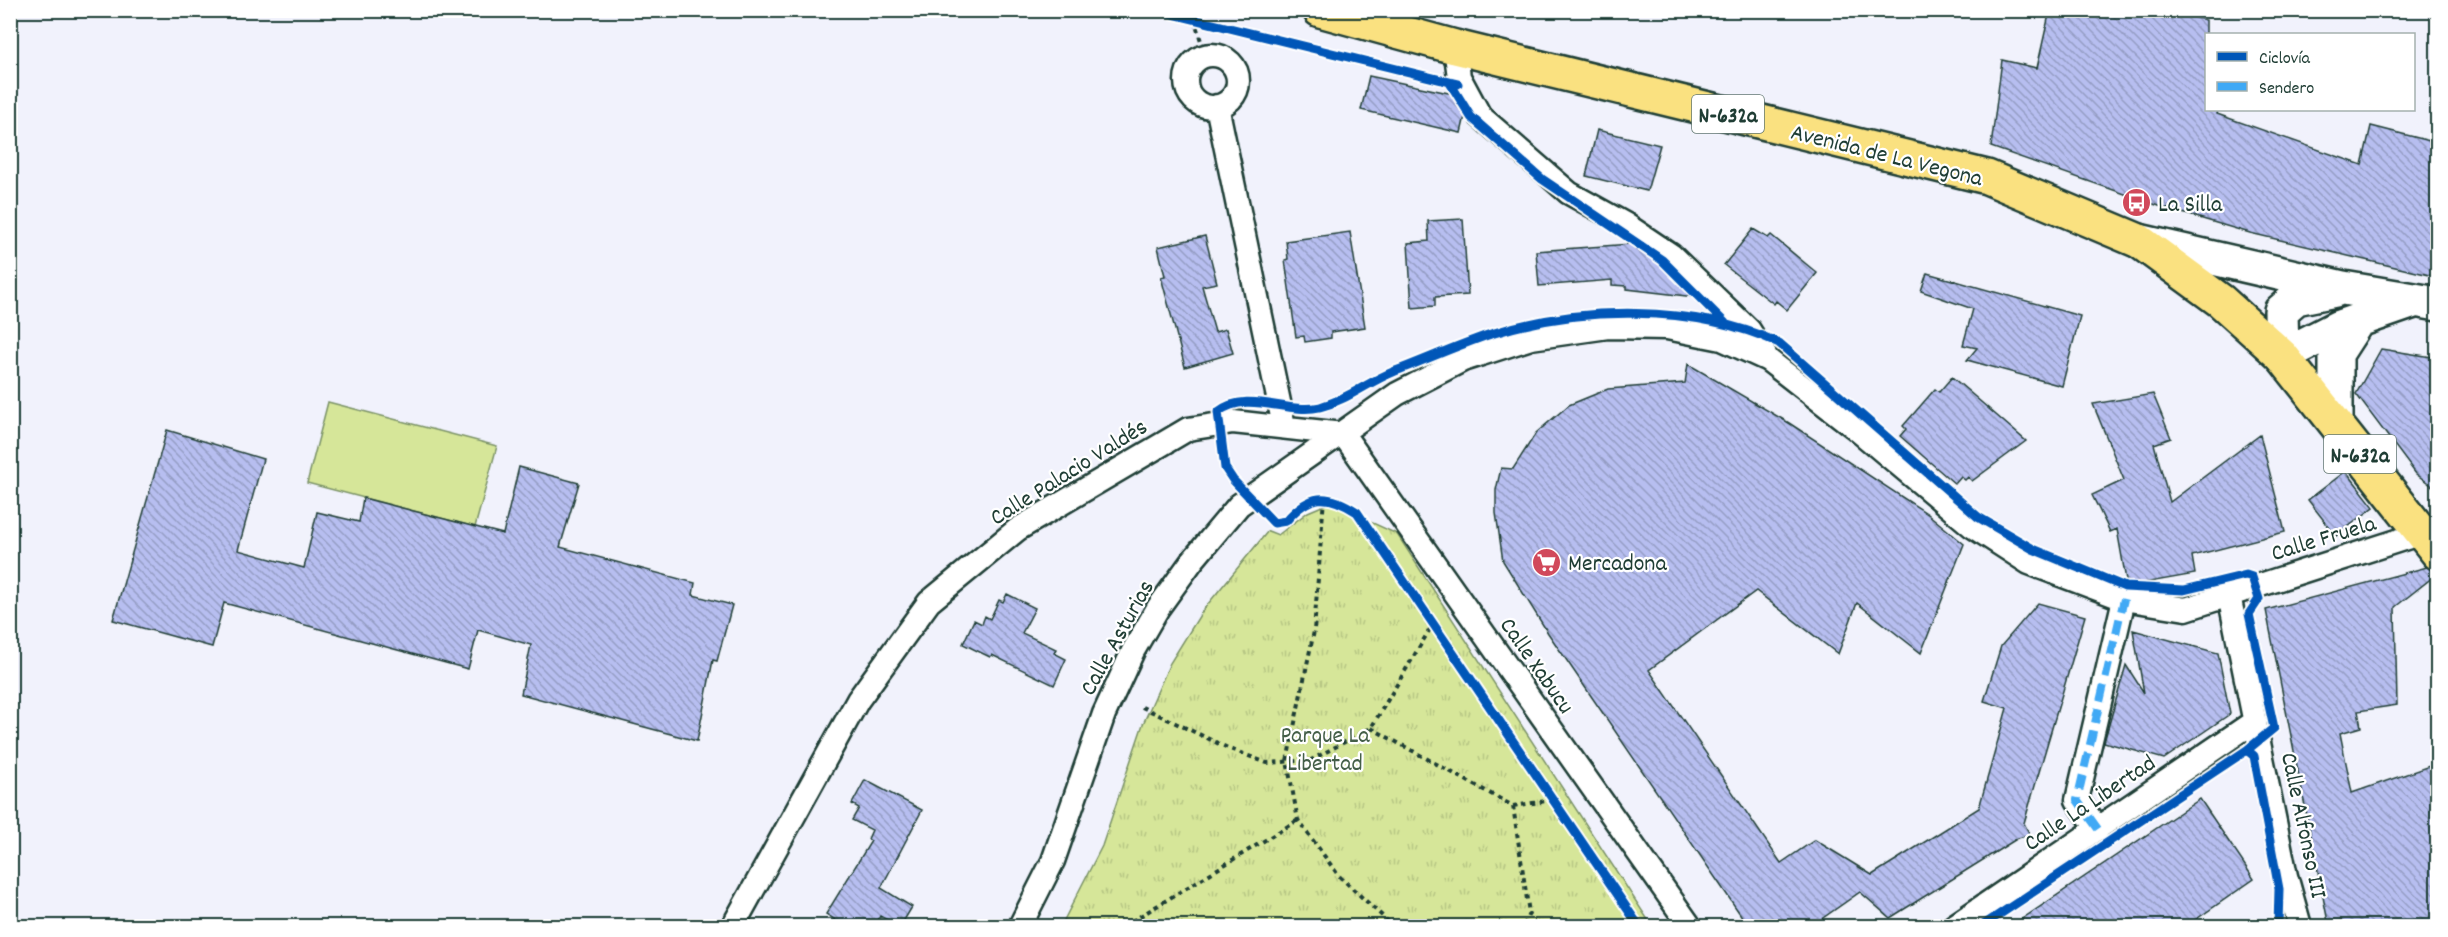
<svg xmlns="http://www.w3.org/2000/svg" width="2448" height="937" font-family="Dekko,sans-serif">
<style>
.grass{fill:url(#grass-tufts);stroke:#7a9266;stroke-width:1.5}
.pitch{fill:#d6e699;stroke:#7a9266;stroke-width:1.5}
.building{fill:url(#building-back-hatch);stroke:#1f3d34;stroke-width:1.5}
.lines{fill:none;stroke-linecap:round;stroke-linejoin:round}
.street-casing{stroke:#1f3d34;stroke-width:27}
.secondary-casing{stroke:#1f3d34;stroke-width:38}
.primary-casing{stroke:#1f3d34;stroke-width:38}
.path{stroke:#1f3d34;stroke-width:4;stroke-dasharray:4.5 4.5;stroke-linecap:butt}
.street{stroke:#fff;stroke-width:22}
.secondary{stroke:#fff;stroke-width:33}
.primary{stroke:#fae180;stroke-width:33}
.quiet{stroke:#3fa9f5;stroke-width:8;stroke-dasharray:15 8;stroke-linecap:butt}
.cycleway-casing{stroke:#fff;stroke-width:13}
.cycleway{stroke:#0057b8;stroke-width:9}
.labels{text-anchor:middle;stroke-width:4.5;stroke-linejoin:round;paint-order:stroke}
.shield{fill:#fff;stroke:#627771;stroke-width:1.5}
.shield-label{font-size:22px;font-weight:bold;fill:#1f3d34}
.street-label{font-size:24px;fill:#1f3d34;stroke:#fff}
.poi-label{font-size:24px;fill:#1f3d34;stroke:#fff;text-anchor:start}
.park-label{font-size:24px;fill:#445f48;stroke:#fff}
</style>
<defs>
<pattern id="grass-tufts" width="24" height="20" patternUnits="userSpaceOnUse" patternTransform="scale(1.5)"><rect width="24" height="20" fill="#d6e699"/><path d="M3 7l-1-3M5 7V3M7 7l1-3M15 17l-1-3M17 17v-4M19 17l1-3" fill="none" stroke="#b7c684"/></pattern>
<pattern id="building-back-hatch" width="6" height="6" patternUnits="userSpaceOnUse" patternTransform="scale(1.5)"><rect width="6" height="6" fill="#b7bef0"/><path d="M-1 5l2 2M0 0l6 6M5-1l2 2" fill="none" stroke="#949cc3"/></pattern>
</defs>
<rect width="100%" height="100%" fill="#f1f2fc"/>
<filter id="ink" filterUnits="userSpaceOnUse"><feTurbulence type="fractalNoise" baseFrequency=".0167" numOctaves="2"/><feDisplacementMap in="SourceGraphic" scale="12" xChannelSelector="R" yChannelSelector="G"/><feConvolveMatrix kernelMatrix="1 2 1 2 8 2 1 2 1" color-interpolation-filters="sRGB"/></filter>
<g filter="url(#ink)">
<path class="grass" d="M1329,503L1397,534L1652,926H1061L1102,846L1143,724L1170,663L1203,610L1268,531L1278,535L1308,512Z"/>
<path class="pitch" d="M328,402L497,446L475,527L307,483Z"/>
<path class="building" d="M2050,10H2166L2206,20V110H2218L2217,114L2362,165L2371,126L2438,143V277L2250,233L2162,207L1991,147L2002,60L2037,68Z
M1369,76L1453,94L1465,116L1461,133L1361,110Z
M1597,130L1660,145L1647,191L1586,176Z
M1463,219L1468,295L1435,297V306L1412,308L1408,243L1429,241L1428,221Z
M1753,229L1768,238L1771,235L1817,273L1787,310L1776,301L1774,304L1724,265Z
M1350,232L1365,327L1331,332V338L1305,342L1304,336L1296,337L1285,260L1288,259L1286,241Z
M1205,236L1217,283L1202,286L1215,332L1226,329L1233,353L1185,367L1161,277L1165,276L1158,247Z
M1631,244L1662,266L1695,297L1627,289V286L1612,285V280L1539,286L1536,251Z
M1927,273L2080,316L2062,386L1967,360L1977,348L1963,345L1973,309L1921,291Z
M2381,349L2438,358V490L2416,474L2356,394Z
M1688,364L1789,423L1928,514L1964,544L1921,653L1857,603L1838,654L1756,591L1649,670L1781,863L1815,840L1872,875L1979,808L2007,708L1984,701L2001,646L2038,603L2085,616L2024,823L2030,835L2018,838L1890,918L1860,892L1810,927H1749L1548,633L1503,561L1496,513V490L1501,468L1513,469L1536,433L1569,405L1608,389L1685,383Z
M1952,377L2026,441L1972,481L1968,477L1965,480L1961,477L1955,484L1900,436L1906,429L1903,426L1935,389L1939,392Z
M2153,394L2171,438L2154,444L2170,502L2260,435L2285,532L2192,556L2195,574L2127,586L2117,529L2110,532L2092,495L2124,480L2093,404Z
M167,430L263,459L238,550L304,568L317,512L359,522L363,498L503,534L519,467L579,483L560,547L695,583L693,595L732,605L717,661L713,660L697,741L521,694L531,645L478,630L468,669L224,603L212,647L113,620Z
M2346,471L2374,507L2336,536L2308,500Z
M2427,567L2438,573L2395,607L2397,705L2358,711L2361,727L2340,733L2352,793L2438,763V927H2329L2266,610Z
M1007,594L1035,608L1022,633L1056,649L1054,653L1066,659L1054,685L992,655L990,657L963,644L974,620L982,624L985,616L990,619L999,600L1003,602Z
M2133,630L2218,653L2230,714L2164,759L2104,742L2126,665L2144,693Z
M865,780L922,810L881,888L912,907L900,927L880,916L874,927H846L826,914L871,841L868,839L872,830L852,820L859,808L852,804Z
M2200,799L2254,879L2185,927H2010Z"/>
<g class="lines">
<defs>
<path id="street" d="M1455,47L1459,77L1480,116L1569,193L1625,224L1671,255L1749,330L1768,360
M1186 81a26 26 0 1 1 52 0a26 26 0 1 1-52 0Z
M1217,106L1284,426
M1343,434L1690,926
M2229,595L2286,876L2300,926
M2098,829L2077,800L2124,599
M733,926L858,700L929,602L1018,529L1188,429L1233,422L1343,434
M1020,926L1053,861L1104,714L1133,651L1158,608L1192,561L1239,505L1397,394L1463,360L1531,338L1608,327L1667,328L1722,339L1768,360L1854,427L1972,526L2029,563L2124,599L2186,609L2422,533
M1954,926L2255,721"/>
<path id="secondary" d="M2139,241L2343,288L2438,304
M2335,290L2296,298L2281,311L2282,356L2339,327L2411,302
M2336,422V354L2358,320"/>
<path id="primary" d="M1320,10L1455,47L1987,177L2139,241L2221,301L2282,356L2438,553"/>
</defs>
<use href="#street" class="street-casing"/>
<use href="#secondary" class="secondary-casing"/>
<use href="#primary" class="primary-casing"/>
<path class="path" d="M1191,10L1201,41V57
M1324,498L1314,631L1287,761L1298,820L1339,876L1393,926
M1142,707L1230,749L1267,763L1311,760L1371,728L1433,624
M1371,728L1513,806L1553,800
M1513,806L1529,913L1524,926
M1124,926L1298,820"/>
<use href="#street" class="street"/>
<use href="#secondary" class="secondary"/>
<use href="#primary" class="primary"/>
<path class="quiet" d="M1326,10L1327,12
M2098,829L2077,800L2124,599"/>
<defs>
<path id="cycleway" d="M1156,10L1458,84
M1450,83L1471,117L1542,179L1662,260L1725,323
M2247,750L2254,756L2279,889L2278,926
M1639,926L1357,512C1327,492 1309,494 1286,521L1274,523L1233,480L1225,468L1218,412C1248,389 1287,415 1320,407C1347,400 1368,382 1393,372C1425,360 1458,345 1491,334C1579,306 1694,304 1779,343L1978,517L2033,549L2125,587L2184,590L2246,575L2252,577L2259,599L2249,614L2274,728L2247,750L1982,926"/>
</defs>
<use href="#cycleway" class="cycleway-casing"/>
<use href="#cycleway" class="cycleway"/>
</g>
</g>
<defs>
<symbol id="bus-disc" viewBox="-11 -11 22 22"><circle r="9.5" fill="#d1495b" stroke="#fff"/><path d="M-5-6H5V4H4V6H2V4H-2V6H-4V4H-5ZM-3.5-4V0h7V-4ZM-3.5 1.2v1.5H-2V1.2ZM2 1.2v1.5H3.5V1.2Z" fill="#fff"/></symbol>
<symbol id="supermarket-disc" viewBox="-11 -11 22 22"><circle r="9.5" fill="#d1495b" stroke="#fff"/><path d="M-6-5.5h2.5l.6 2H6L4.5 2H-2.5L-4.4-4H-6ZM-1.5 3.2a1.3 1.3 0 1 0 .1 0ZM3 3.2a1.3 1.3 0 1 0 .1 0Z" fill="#fff"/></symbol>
</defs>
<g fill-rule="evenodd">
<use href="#bus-disc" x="2120" y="186" width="33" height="33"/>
<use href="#supermarket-disc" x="1530" y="546" width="33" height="33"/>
</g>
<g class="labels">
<g class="shield">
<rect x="1692" y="95" width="72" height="38" rx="4.5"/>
<rect x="2324" y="435" width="72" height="38" rx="4.5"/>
</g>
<g class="shield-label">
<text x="1728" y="122">N-632a</text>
<text x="2360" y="462">N-632a</text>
</g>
<g class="street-label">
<text transform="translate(1887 154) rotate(14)" y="8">Avenida de La Vegona</text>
<text transform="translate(1068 471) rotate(-32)" y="8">Calle Palacio Valdés</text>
<text transform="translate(2323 537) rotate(-17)" y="8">Calle Fruela</text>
<text transform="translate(1116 637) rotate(-61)" y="8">Calle Asturias</text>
<text transform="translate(1538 665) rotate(55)" y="8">Calle Xabucu</text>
<text transform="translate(2089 802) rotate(-34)" y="8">Calle La Libertad</text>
<text transform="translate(2305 825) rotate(78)" y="8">Calle Alfonso III</text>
</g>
<g class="poi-label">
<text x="2158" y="211">La Silla</text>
<text x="1568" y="570">Mercadona</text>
</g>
<g class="park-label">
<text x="1325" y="742">Parque La<tspan x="1325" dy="28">Libertad</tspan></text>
</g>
</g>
<rect width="2448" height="937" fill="none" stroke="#fff" stroke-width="36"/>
<rect x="18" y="18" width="2412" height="901" fill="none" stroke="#1f3d34" stroke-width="2" filter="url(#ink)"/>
<rect x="2205" y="33" width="210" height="78" fill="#ffffff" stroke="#a5b1ae" stroke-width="1.5"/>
<rect x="2217" y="52" width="30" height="9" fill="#0057b8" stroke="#a5b1ae" stroke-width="1.5"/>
<text x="2259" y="63" font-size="18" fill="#1f3d34">Ciclovía</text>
<rect x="2217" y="82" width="30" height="9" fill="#3fa9f5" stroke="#a5b1ae" stroke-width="1.5"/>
<text x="2259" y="93" font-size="18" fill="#1f3d34">Sendero</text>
</svg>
